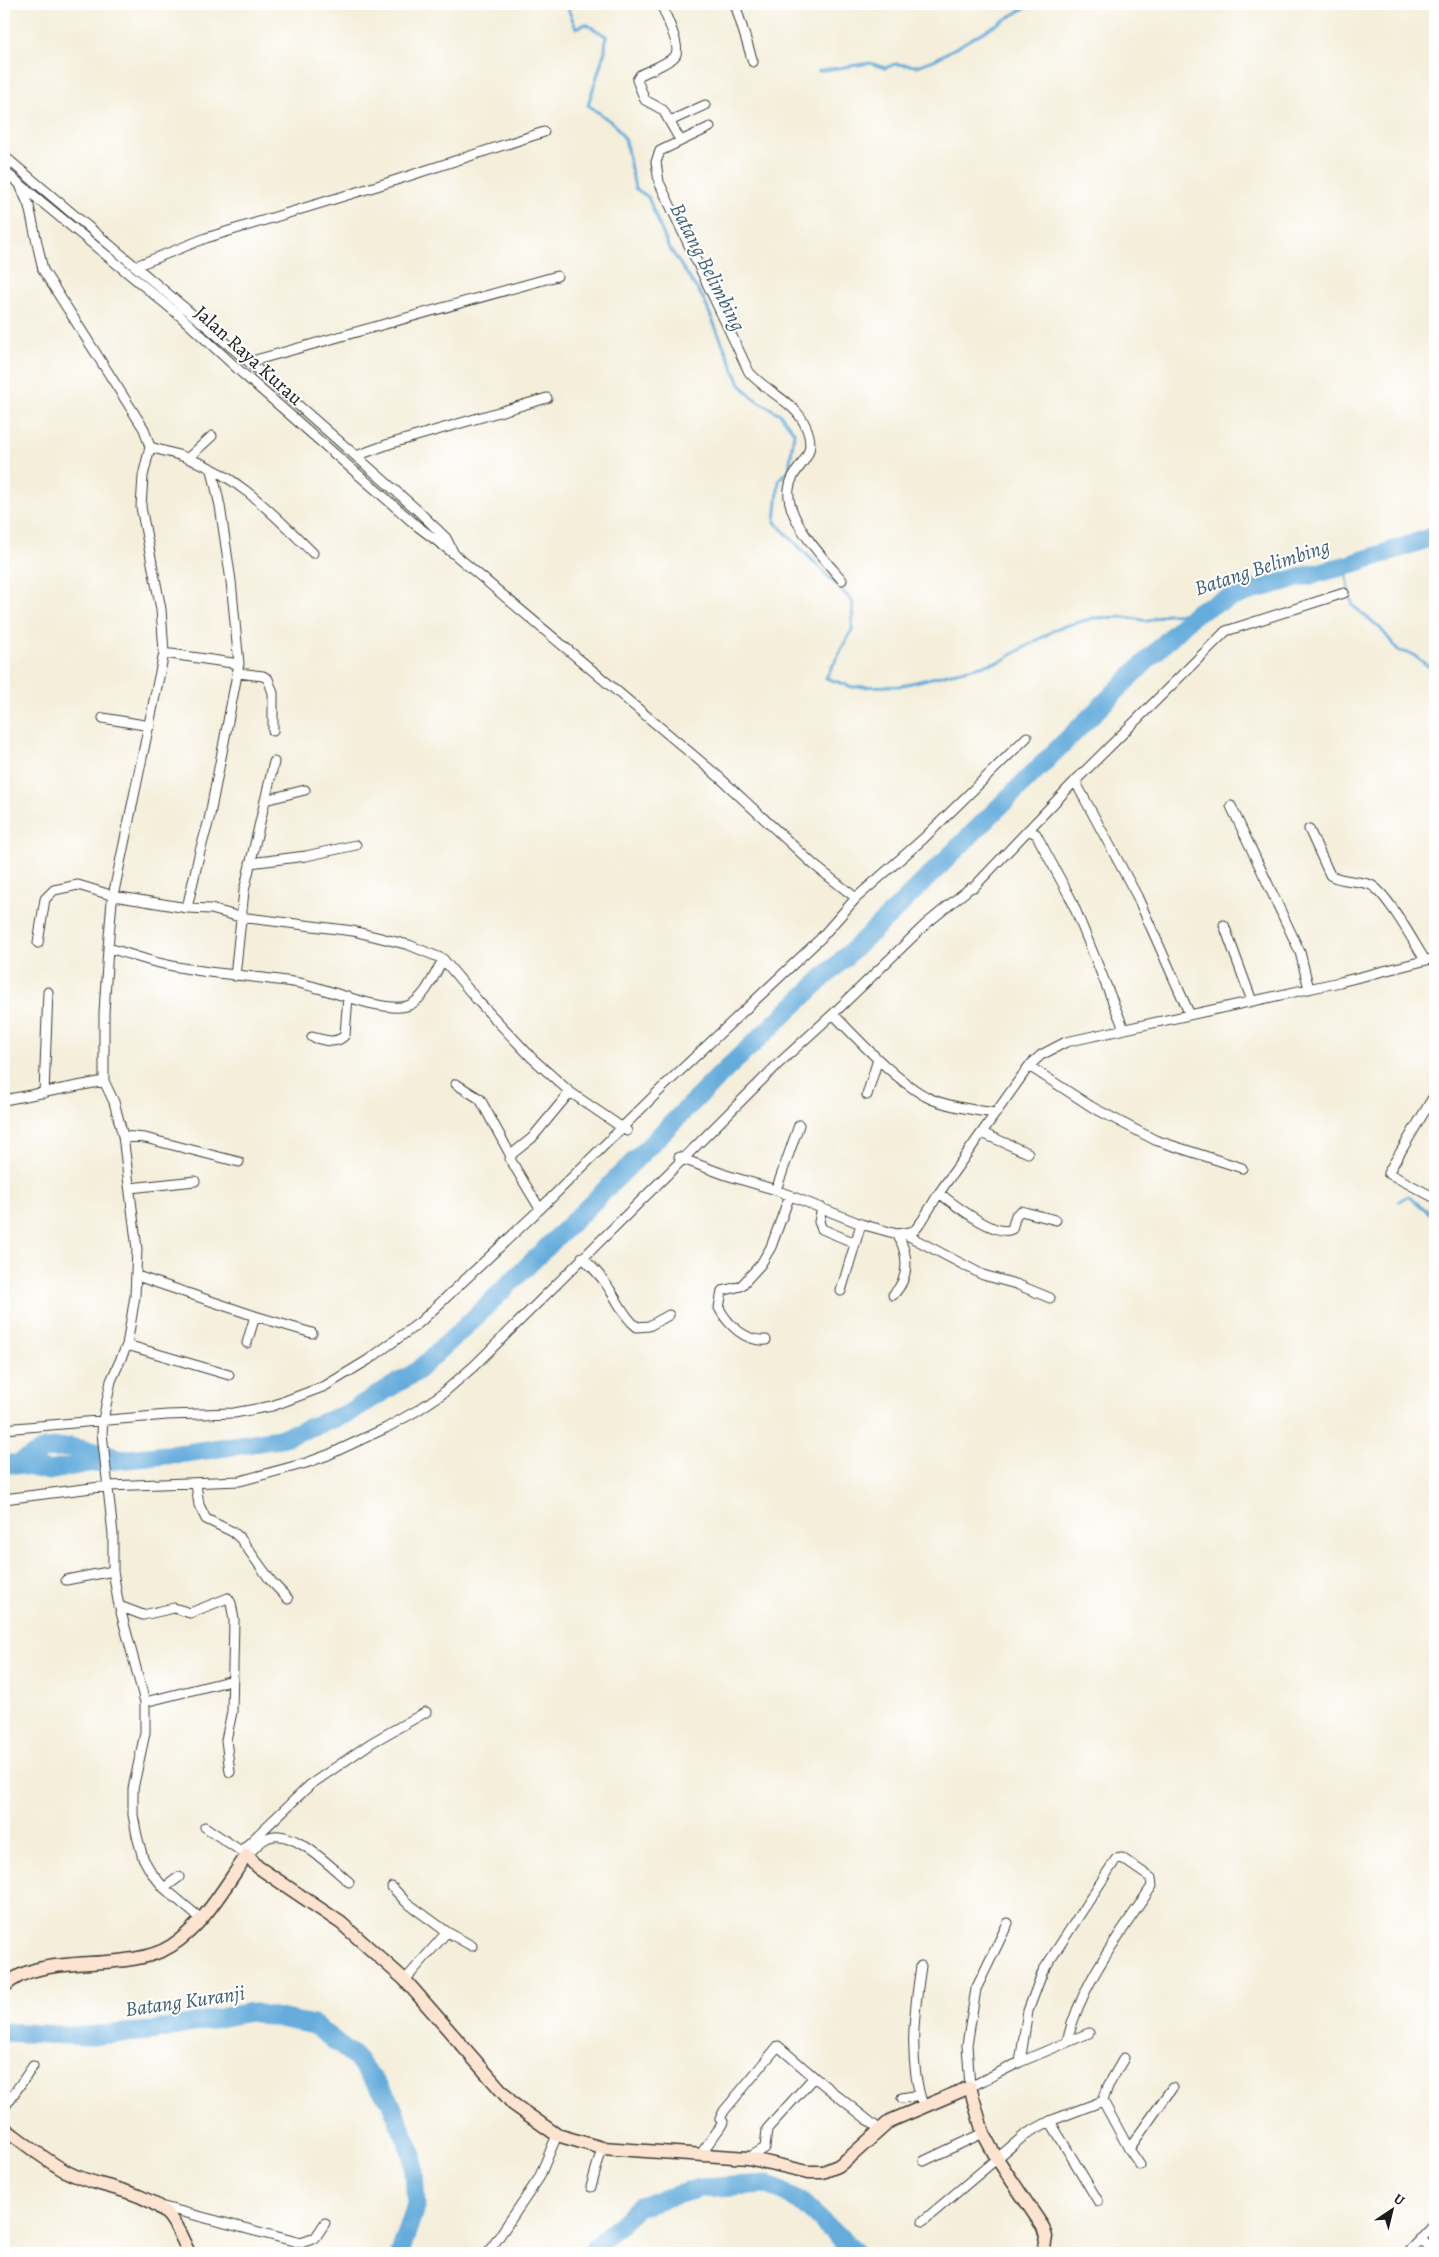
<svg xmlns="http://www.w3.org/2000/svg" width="1439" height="2257" font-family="Alegreya,serif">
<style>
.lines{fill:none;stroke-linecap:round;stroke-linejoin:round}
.stream{stroke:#65acdb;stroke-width:3}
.river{stroke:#65acdb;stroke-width:19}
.street-casing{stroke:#3c3c38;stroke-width:11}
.secondary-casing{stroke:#3c3c38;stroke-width:15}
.street{stroke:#fff;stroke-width:9}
.secondary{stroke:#fde4d1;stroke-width:12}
.labels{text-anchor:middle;stroke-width:4;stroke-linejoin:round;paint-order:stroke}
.street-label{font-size:20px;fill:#1c1c1c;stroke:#fff}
.water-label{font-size:21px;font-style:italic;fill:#3d5d72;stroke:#fff}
</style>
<rect width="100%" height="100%" fill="#fff"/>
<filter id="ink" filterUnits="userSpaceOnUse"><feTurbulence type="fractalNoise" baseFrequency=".02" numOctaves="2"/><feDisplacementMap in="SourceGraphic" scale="10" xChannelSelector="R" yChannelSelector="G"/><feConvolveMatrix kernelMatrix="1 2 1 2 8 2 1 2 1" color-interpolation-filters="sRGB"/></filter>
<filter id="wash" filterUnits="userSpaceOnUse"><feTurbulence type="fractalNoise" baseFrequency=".0096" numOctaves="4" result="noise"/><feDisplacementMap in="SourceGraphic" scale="20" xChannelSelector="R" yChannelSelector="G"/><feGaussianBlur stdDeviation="1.12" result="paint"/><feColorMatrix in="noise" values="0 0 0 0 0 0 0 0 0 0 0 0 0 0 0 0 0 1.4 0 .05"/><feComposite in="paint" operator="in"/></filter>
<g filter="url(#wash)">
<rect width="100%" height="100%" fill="#f4eeda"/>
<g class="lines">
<path class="stream" d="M566,4L576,28L586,24L606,36L605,51L588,105L614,124L625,139L635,188L648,197L668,246L703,298L740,384L753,398L780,414L794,432L789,470L779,480L775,522L853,602L852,630L826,678L852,687L899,686L1001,661L1058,628L1093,618L1125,617L1148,621L1166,614L1195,613
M819,71L870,63L885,68L895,64L917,66L936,59L1032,4
M1345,566L1352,605L1380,628L1399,651L1412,654L1435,671
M1399,1201L1408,1196L1435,1217"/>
<path class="river" d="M4,1464H17L49,1471L88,1463L186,1453L279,1439L346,1414L416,1372L464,1328L595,1200L719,1076L895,910L1195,613C1242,589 1294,580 1344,566C1375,557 1405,546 1435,536
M17,1464L45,1449L70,1447L112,1455
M4,2032L85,2036L152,2031L250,2012L314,2025L354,2056L389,2099L413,2156L416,2205L400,2253
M590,2253L639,2206L700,2188L767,2184L800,2201L856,2253"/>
</g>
</g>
<g filter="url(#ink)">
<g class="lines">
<defs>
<path id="street" d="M661,4C665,14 682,48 675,56C667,64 650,70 640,75L637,80L645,100L663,110L680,140
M735,4L753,62
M670,121L705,105
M710,127L660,151L656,162L659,182L749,372C767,393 796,402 806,427C820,460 792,464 789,489C785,519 824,559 842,580
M4,156L249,362L416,509L446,538L453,552
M4,171L179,315L241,372L416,525L453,553L719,777L814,865L856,898
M20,185L29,206L43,270L144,429L150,447L143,476L141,507L161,609L164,653L112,901L108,948L104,1013V1081L114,1102L123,1136L137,1249L135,1296L127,1345L111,1381L103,1420L102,1433L113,1534V1571L118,1601L145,1702V1733L133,1789V1815L137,1836L143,1858L151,1872L164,1888L201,1919
M136,266L206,238L390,182L544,132
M249,362L557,276
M150,447C162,451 175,453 187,458C238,475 276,517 313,553
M356,456L389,444L547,398
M188,458L212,436
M164,653L239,664
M238,673L263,676L268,679L273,693V731
M103,718L150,726
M1075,781L1137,896L1190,1015
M265,800L305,790
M1231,806L1300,952L1309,989
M1309,829L1330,875C1340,882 1359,880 1371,885C1387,893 1414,943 1425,960
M1028,830L1036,834L1071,899L1124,1029
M250,863L306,856L356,845
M187,908L200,851L209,820L239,664L231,581L220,506L212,470
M1224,925L1252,1001
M38,943L45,899L54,890L78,885L114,896L187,908L211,909L240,917L353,931L409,945L443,959L478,1001L532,1058L570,1092L627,1131
M108,948C124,952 139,958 155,962C202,974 251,975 299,983C326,988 382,1013 407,1006C424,1001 435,974 443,959
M235,976L244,891L274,762
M833,1014L926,924L970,888L974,887L1075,781L1226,631L1344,593
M312,1037C324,1040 336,1045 345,1035L348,996
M1029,1066L1092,1107L1155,1140L1242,1168
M456,1084L480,1099L511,1156
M44,1093L48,992
M1435,1094L1388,1173L1435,1198
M867,1095L878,1059
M4,1100L104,1081
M982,1133L1028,1153
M123,1136L145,1138L239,1162
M679,1157L683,1159L777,1065L833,1014C859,1040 893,1078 925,1096C940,1105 977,1111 996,1113
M130,1188L195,1181
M776,1190L799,1125
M939,1193C952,1203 997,1238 1012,1229L1016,1215L1021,1211L1056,1220
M822,1208L819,1222L822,1229L855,1243
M540,1209L510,1159L512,1154L532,1138L570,1092
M905,1234L983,1275L1016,1284L1050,1298
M582,1257C592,1267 603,1277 610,1290C619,1303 625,1318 637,1327L649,1326L669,1315
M137,1276L255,1316L247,1343
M841,1291L861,1224
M893,1295C910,1278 909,1254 897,1234
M255,1316L312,1333
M766,1340C746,1342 728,1325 719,1308L722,1291L741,1286L761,1264L771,1247L790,1195
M127,1345L229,1375
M4,1429L167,1415L234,1413L272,1406L325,1386L368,1360L419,1323L540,1209L663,1087L820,939L856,898L923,839L1027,737
M196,1484L199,1505L206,1519L233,1532L240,1538L271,1581L288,1599
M4,1499L108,1486L240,1481L306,1463L328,1455L386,1428L418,1410L442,1394L474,1366L683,1159L726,1175L776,1190L861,1224L897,1234L910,1232L915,1230L922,1221L939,1193L1029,1066L1041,1055L1066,1042L1340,982L1435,958
M66,1580L113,1571
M119,1606L143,1615L174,1608L190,1613L228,1598L231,1603L234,1620L232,1712L226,1740L230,1772
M145,1702L233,1680
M205,1827L241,1851
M349,1882C331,1867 291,1826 267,1838C260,1841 253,1850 247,1855L241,1851L310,1785L371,1743L426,1712
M392,1887L406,1902L447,1932L405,1980
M164,1888L179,1877
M1008,1923L976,1989L967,2045L970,2087L1020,2062L1089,2033
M447,1932L472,1946
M921,1966C914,2013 908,2060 923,2106
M1020,2062L1028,2011L1043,1971L1116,1859L1122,1858L1151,1878L1152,1886C1120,1935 1080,1984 1067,2042
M902,2098L919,2095
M1103,2101L1108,2086L1124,2058
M4,2108L33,2066
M1050,2121L1098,2201
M1129,2149L1172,2088
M700,2155L721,2126L723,2122L720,2119L724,2111L778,2046L814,2077
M748,2158L765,2148L767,2129L814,2077L879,2129
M924,2161L983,2133
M591,2187L602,2148
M160,2206L301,2243L315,2238L325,2223
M923,2221L1026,2134L1050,2121L1103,2101L1129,2149L1140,2165
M1420,2239L1435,2251
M488,2253L539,2178L557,2135
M1408,2253L1435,2224"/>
<path id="secondary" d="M4,1987C39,1950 125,1975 171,1946C204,1925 225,1886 247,1855L258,1867L341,1923L405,1980L513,2104L557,2135L602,2148L748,2158L808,2172H823L838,2166L850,2157L890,2121L970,2087L983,2133L996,2157L1043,2227L1046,2237L1043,2253
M4,2128C24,2143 45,2160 67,2172C99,2189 144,2188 169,2216C178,2227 183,2241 189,2253"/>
</defs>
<use href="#street" class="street-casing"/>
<use href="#secondary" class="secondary-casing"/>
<use href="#street" class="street"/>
<use href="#secondary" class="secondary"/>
</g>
</g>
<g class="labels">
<g class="street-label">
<text transform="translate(249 355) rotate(42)" y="7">Jalan Raya Kurau</text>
</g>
<g class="water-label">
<text transform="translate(708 267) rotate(63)" y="7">Batang Belimbing</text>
<text transform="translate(1262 567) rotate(-18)" y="7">Batang Belimbing</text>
<text transform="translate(185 2001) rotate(-8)" y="7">Batang Kuranji</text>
</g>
</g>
<rect width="1439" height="2257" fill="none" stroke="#fff" stroke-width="20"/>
<g transform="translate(1392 2210) rotate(35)" stroke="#ffffff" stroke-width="4" paint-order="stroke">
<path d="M0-4L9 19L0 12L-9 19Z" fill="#1c1c1c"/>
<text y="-8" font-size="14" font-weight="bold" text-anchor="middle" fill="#1c1c1c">U</text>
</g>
</svg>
